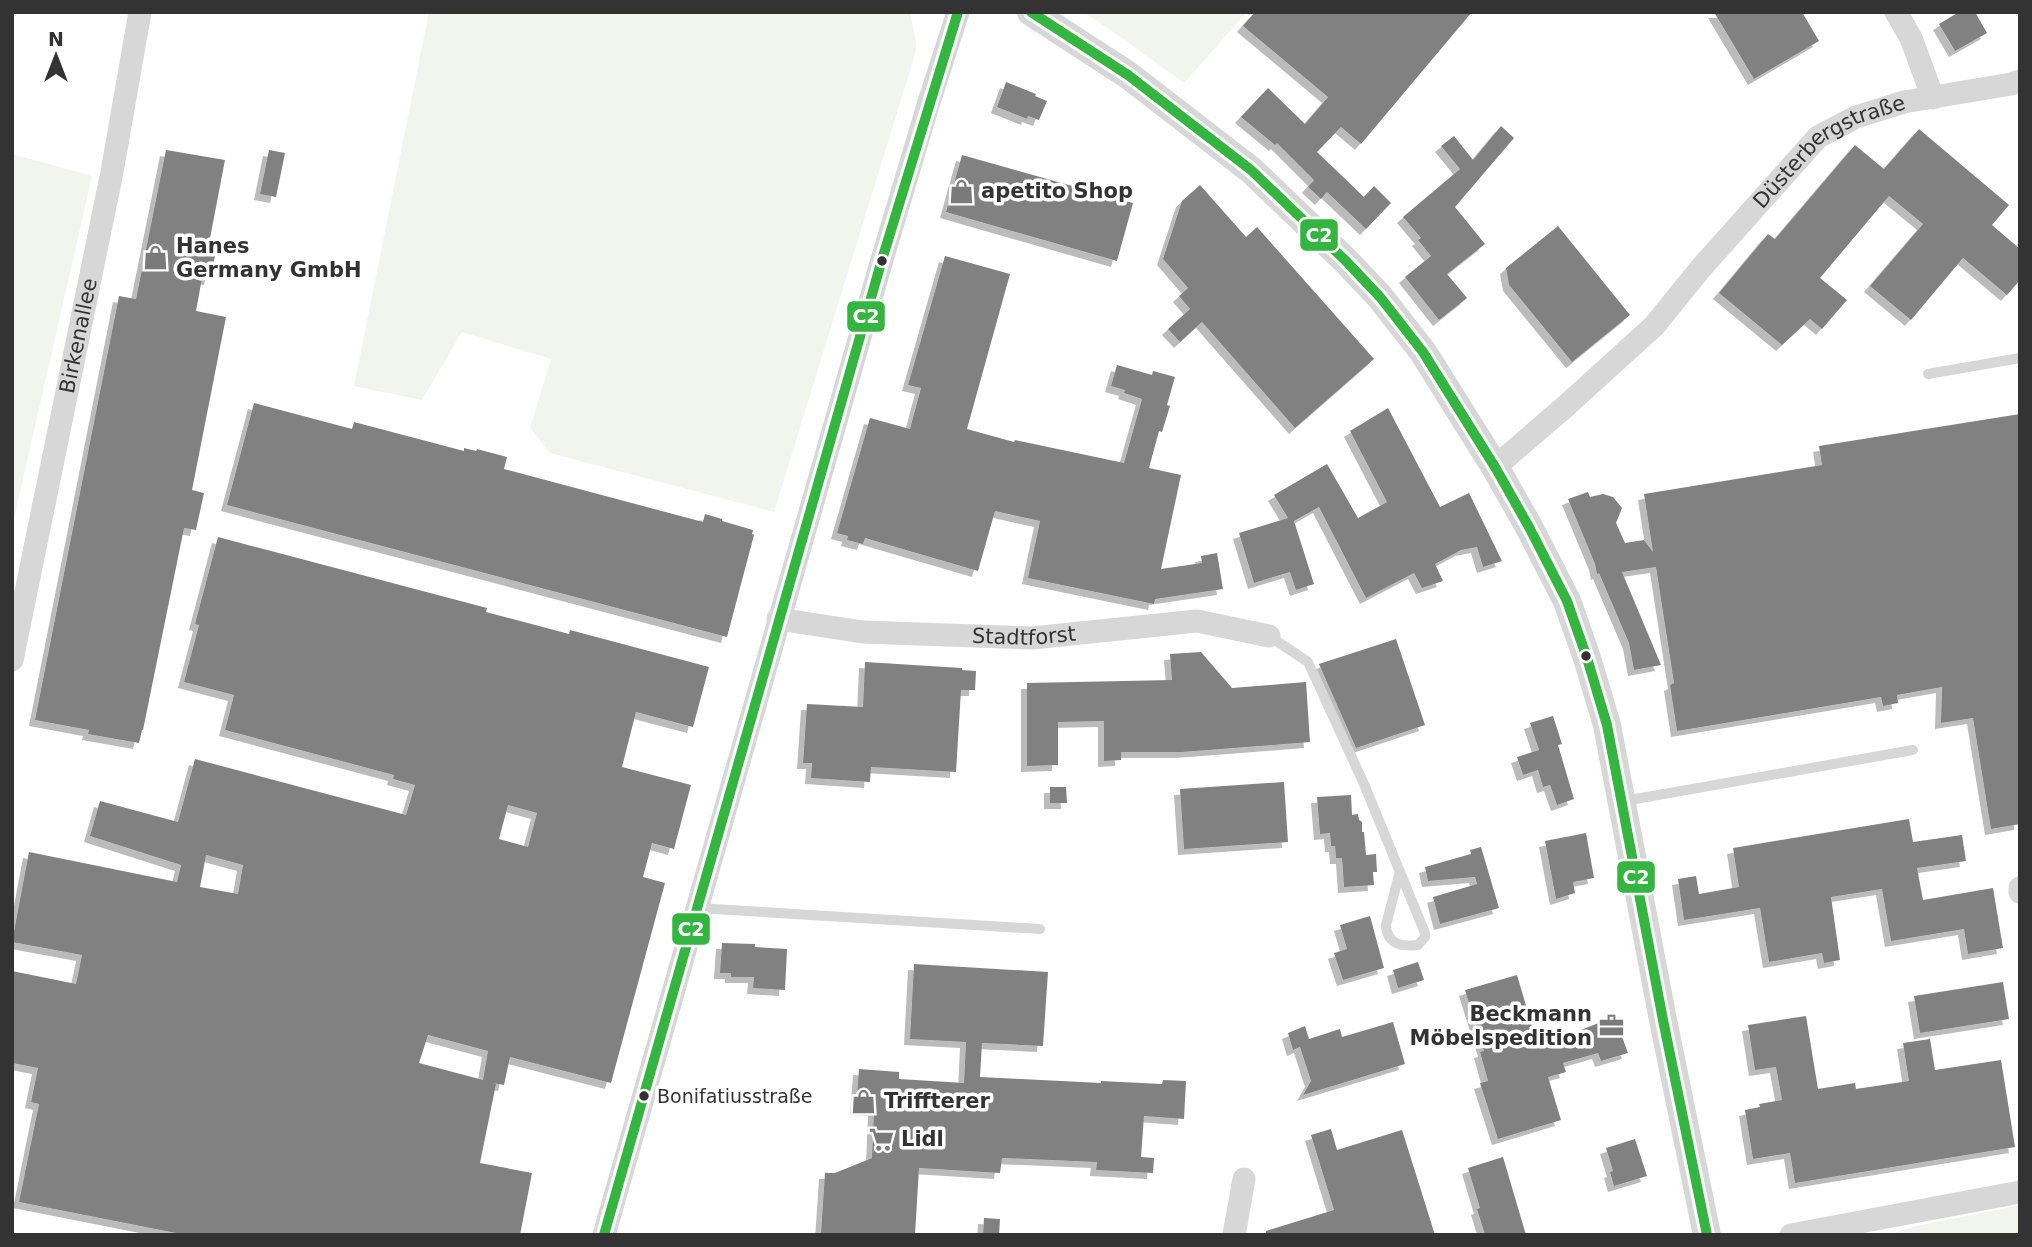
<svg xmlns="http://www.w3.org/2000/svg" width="2032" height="1247" font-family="'DejaVu Sans',sans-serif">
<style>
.green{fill:#f1f5ed}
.building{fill:#818181;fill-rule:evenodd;filter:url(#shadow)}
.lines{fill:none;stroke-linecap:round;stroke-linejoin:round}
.service{stroke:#d7d7d7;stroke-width:10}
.minor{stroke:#d7d7d7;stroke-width:23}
.tertiary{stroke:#d7d7d7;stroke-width:28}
.bus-1-casing{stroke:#fff;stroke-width:16}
.bus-1{stroke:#33b540;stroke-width:10}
.bus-dot{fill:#333;stroke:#fff;stroke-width:2.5}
.labels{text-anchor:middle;stroke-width:7;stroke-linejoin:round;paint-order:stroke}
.bus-label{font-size:19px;fill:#333;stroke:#fff;text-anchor:start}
.street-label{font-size:21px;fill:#333;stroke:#fff}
.poi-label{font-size:21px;font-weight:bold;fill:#333;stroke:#fff;text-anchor:start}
.line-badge{stroke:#fff;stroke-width:2.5}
.badge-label{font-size:19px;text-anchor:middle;font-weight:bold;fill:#fff}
</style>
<defs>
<filter id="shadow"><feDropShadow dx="-6" dy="6" stdDeviation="0" flood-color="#0004"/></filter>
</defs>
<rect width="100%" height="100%" fill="#fff"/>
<path class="green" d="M429,12H910L916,42V51L774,512L550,453L530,428L551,359L462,332L422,400L354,386Z
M1083,12H1247L1184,83L1118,35Z
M12,154L92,176L12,527Z
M2020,1205V1235H1889L1912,1227Z"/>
<path class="building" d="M1255,12H1472L1361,144L1341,127L1317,152L1364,197L1374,186L1391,203L1366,229L1327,192L1321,199L1308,187L1314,180L1277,143L1275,145L1241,117L1268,88L1305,124L1328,97L1243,26Z
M1714,12H1802L1819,41L1754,79Z
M1959,12H1975L1987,33L1955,51L1939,24Z
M1006,82L1036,94L1035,96L1047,101L1039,120L1028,116L1027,119L997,107Z
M1501,126L1514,138L1455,207L1485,244L1447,274L1467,298L1439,320L1405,277L1431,256L1418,240L1421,238L1403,217L1460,169L1441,146L1454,136L1473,160Z
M1919,129L2009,205L1992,225L2020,249V280L2007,295L1963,258L1911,320L1870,286L1923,224L1889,196L1820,278L1847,300L1822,329L1810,319L1782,345L1719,293L1768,234L1775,239L1855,145L1884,169Z
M166,150L225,160L207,254L215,256L210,279L202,278L196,311L226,317L192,490L204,493L196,530L184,528L143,730H142L139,743L88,734L89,730L35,720L119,296L136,299Z
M269,150L285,153L276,197L260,194Z
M962,155L1133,203L1117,261L946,212Z
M1200,185L1246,237L1257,227L1374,359L1295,428L1202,322L1180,342L1168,329L1190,309L1179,296L1188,288L1163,259L1182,201Z
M1558,226L1630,315L1572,362L1509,285L1506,268Z
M945,256L1010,274L967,429L1014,442L1015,440L1124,463L1142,399L1124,393L1125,390L1111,386L1117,365L1152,375L1153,371L1175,377L1167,405L1170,406L1162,432L1159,431L1149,468L1181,475L1161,569L1202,563L1201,556L1217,553L1223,589L1155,599L1154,604L1028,578L1040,521L995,511L978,571L865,538L863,544L847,540L848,536L837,533L870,418L910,429L921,388L908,385Z
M254,403L352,429L354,422L464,451V448L476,451L477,449L507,457L504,469L703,522L705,514L722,519V521L753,530L752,534L754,535L727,637L227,505Z
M1388,408L1440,507L1469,493L1502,561L1483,567L1477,547L1461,550L1435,564L1443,581L1422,588L1414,573L1366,598L1319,507L1294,521L1314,584L1296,590L1290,572L1254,583L1239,533L1288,518L1274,495L1327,464L1358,518L1387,502L1350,431Z
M2020,414V824L1991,829L1973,718L1941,723L1942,687L1897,695L1898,703L1883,706L1881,697L1677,731L1670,685L1674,683L1656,567L1622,572L1661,665L1634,670L1629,643L1599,573L1597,574L1595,564L1568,499L1588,492L1590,497L1603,494L1613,497L1622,508L1616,523L1625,543L1644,540L1653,552L1644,494L1822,465L1819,446Z
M218,537L487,608L486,612L569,634L570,630L709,667L693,727L636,712L622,767L691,785L674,849L652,843L643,877L665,883L611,1083L510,1057L504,1085L493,1083L496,1084L480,1163L532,1173L520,1235H186L19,1202L39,1104L31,1102L38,1068L12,1063V971L76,984L82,955L12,942L29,852L177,882L181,865L90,836L100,801L178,822L195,759L406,815L415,785L393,779L394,775L225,730L234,695L184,682L199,625L195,624ZM508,805L537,813L528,847L499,839ZM206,855L243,865L238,894L200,887ZM428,1035L488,1051L483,1080L419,1063Z
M1396,639L1425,725L1356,748L1319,664Z
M1201,652L1232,688L1306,682L1310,742L1182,752H1121V760L1104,761V721L1058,722V765L1027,766V683L1172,680L1170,654Z
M865,662L962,668V670L976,671L975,690H961L956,772L871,767L870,782L811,778L812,763H803L807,704L863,707Z
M1553,716L1562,744L1558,745L1574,799L1557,805L1550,785L1543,787L1538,770L1523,775L1517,757L1539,750L1530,723Z
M1284,782L1288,842L1184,849L1180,789Z
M1050,787H1066L1067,803H1050Z
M1351,795L1352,815L1358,814L1359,820L1362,822V832H1364L1366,855L1376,854L1377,872H1373L1374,885L1344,887L1342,858H1336L1335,846H1331L1330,833L1320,834L1317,797Z
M1909,819L1913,842L1962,835L1966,861L1917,868L1923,900L1993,888L2003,948L1968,954L1964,929L1891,941L1882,889L1831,897L1840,960L1824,963L1822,953L1769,962L1760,908L1684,920L1678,879L1696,876L1699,894L1739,887L1733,848Z
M1586,833L1594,878L1573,882L1575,893L1556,899L1545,841Z
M1481,847L1499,908L1440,924L1433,897L1477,884L1475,877L1428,881L1425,867L1471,854L1470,850Z
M1370,916L1384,968L1343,980L1334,953L1347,949L1340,925Z
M722,943L755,944V947L787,949L785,990L753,988L754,977H731V973H720Z
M1418,962L1424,980L1398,988L1393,970Z
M914,964L1048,972L1043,1046L982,1043L980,1077L1101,1083V1081L1162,1084L1163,1080L1186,1081L1184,1119L1144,1116L1141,1157L1154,1158L1153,1173L1096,1170L1097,1162L1002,1158L1000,1173L919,1168L915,1235H827V1233H821L825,1173H835L872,1158L874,1110L856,1109L859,1069L899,1072V1079L964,1083L966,1042L910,1039Z
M1517,975L1537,1043L1555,1037L1556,1039L1615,1017L1628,1053L1601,1061L1598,1053L1563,1063L1566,1072L1548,1077L1561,1120L1498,1139L1480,1083L1488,1081L1480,1052L1484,1051L1465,990Z
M2003,982L2009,1019L1920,1033L1914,996Z
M1806,1016L1818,1089L1855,1083L1856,1089L1909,1081L1903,1043L1930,1039L1935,1070L2001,1060L2015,1147L1795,1183L1790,1153L1753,1159L1745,1110L1760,1107L1759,1104L1782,1100L1776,1067L1755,1070L1748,1025Z
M1393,1022L1405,1064L1303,1095L1311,1081L1300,1047L1293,1050L1288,1033L1305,1026L1309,1039L1340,1029L1342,1037Z
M1331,1129L1337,1150L1402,1130L1435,1235H1266V1231L1334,1210L1311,1135Z
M1635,1139L1647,1176L1614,1186L1610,1172L1613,1171L1606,1148Z
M1503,1157L1526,1235H1485L1477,1209L1480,1208L1468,1168Z
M984,1218L1000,1219L999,1235H983Z"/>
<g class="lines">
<path class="service" d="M1928,374L2020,358
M1269,636L1308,662L1364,784L1425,933V937L1418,945C1401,947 1387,944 1386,925L1400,871
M1624,801L1913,750
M697,908L1040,929"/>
<g class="minor">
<path d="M1896,12L1911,38L1933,98"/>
<path id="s1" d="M1495,467L1567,405L1654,326L1701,268L1818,137L1856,117L1904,102L2011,84L2020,81"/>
<path id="s2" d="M778,619L863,632L1032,638L1197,621L1269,636"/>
<path id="s3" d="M12,660L112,172L140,12"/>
<path d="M2020,888V892"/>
<path d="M604,1235L881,263L929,102L958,12"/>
<path d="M1234,1235L1244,1179"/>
<path d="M1791,1235L2020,1192"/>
</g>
<path class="tertiary" d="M1031,12L1128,75L1251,170L1345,260L1380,297L1423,352L1495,467L1529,527L1567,601L1587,658L1607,725L1663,1020L1707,1235"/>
<defs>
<path id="bus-1" d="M1031,12L1128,75L1251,170L1345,260L1380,297L1423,352L1495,467L1529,527L1567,601L1587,658L1607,725L1663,1020L1707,1235
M604,1235L881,263L958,12"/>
</defs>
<use href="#bus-1" class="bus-1-casing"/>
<use href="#bus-1" class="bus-1"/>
</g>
<defs>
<symbol id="shop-bare" viewBox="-9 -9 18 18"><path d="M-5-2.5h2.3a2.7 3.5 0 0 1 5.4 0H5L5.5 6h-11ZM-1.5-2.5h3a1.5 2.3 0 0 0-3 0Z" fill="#7a7a7a" stroke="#fff" stroke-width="2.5" paint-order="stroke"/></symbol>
<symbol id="office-bare" viewBox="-9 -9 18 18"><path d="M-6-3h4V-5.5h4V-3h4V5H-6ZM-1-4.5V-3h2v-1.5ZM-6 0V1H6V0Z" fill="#7a7a7a" stroke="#fff" stroke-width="2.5" paint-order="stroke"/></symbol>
<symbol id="supermarket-bare" viewBox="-9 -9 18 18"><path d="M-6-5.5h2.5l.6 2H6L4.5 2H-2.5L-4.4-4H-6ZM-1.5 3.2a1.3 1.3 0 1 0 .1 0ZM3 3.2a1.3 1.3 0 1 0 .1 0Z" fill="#7a7a7a" stroke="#fff" stroke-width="2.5" paint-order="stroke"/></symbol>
</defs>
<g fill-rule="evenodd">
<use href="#shop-bare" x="944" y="174" width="35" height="35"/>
<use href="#shop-bare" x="138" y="240" width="35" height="35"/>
<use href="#office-bare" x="1594" y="1008" width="35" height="35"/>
<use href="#shop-bare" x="846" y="1084" width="35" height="35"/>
<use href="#supermarket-bare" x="864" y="1122" width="35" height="35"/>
</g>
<g class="bus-dot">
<circle cx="882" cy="261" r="6"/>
<circle cx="1586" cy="656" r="6"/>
<circle cx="644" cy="1096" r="6"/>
</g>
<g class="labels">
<g class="bus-label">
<text x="657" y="1103">Bonifatiusstraße</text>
</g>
<g class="street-label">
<text dy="7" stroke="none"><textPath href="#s1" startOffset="464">Düsterbergstraße</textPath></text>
<text dy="7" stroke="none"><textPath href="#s3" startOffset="331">Birkenallee</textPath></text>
<text dy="7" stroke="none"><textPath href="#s2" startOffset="247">Stadtforst</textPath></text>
</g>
<g class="poi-label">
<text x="981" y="198">apetito Shop</text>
<text x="176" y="253">Hanes<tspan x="176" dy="24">Germany GmbH</tspan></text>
<text x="1592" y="1021" text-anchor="end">Beckmann<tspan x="1592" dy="24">Möbelspedition</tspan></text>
<text x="884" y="1108">Triffterer</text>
<text x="901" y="1146">Lidl</text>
</g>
</g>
<g class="line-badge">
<rect x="1299" y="218" width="40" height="34" rx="7" fill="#33b540"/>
<rect x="846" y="300" width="40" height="33" rx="7" fill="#33b540"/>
<rect x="1616" y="860" width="40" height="34" rx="7" fill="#33b540"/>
<rect x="671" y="912" width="40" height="34" rx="7" fill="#33b540"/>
</g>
<g class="badge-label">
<text x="1319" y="242">C2</text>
<text x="866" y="323">C2</text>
<text x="1636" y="884">C2</text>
<text x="691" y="936">C2</text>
</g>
<rect width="2032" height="1247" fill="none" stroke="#333333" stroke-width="28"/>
<g transform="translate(56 56)" stroke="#ffffff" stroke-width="5" paint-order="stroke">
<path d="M0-5L12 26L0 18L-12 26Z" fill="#333333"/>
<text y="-10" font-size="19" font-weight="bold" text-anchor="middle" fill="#333333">N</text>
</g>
</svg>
